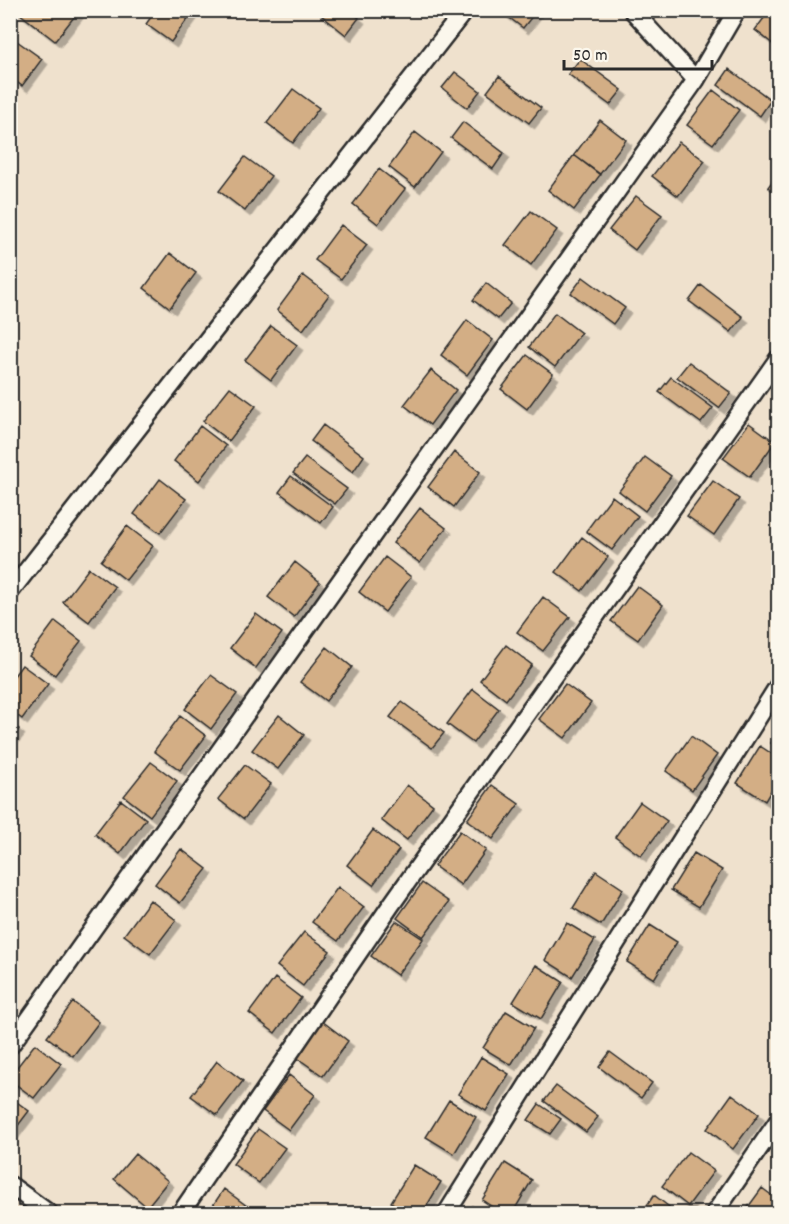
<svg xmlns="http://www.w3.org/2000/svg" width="789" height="1224" font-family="Dekko,sans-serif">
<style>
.building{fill:#d3ae85;stroke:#2b2b2b;stroke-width:1.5;filter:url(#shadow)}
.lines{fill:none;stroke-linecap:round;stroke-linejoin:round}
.minor-casing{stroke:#2b2b2b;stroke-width:21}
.minor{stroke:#fbf7ec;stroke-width:16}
</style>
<defs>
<filter id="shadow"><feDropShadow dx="5.5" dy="5.5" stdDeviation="0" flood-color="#0004"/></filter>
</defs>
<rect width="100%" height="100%" fill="#efe1cd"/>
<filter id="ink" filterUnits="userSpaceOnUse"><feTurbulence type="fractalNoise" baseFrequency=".0167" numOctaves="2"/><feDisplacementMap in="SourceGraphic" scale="12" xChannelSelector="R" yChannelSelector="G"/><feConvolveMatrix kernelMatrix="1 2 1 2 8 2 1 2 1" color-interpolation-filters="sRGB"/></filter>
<g filter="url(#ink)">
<path class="building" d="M21,10H76L78,12L55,41L19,13Z
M156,10H194L171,42L146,24Z
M324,10H349L359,18L346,35L321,15Z
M499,10H537L523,28Z
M770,10H778V48L755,30Z
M10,36L42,59L22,86L10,77Z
M580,59L622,90L610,105L568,74Z
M729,69L771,100L760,116L718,85Z
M455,72L480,91L467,108L442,88Z
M499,76L541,108L529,123L487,92Z
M293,89L319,108L293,143L267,123Z
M713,90L739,110L713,144L687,125Z
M600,120L626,140L600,174L574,155Z
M463,122L504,153L493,169L451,138Z
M415,132L441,152L415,187L389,167Z
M679,142L705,161L678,196L652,176Z
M574,155L600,175L574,210L548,190Z
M245,157L271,176L245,211L219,191Z
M379,169L405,189L378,224L353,204Z
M778,173V195L768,187Z
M636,196L662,215L635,250L609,230Z
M531,211L557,230L531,265L505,245Z
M341,225L367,245L341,279L315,260Z
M170,253L196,273L170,308L144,288Z
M303,275L329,295L303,330L277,310Z
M583,277L625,308L613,324L571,293Z
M486,283L511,303L498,319L473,300Z
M701,285L743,317L731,332L689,301Z
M555,313L581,333L555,367L529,347Z
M467,320L493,340L467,375L441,355Z
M271,326L297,345L271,380L245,360Z
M527,355L553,374L527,409L501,389Z
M689,362L731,393L719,408L677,377Z
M431,370L456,390L430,425L404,405Z
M671,377L713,408L701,423L659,392Z
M230,387L256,406L229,441L203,421Z
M749,423L775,442L750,477L723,458Z
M323,425L364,456L353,472L311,441Z
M200,426L226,446L199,481L174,461Z
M454,452L480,472L454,507L428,487Z
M645,457L671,476L645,511L619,491Z
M305,458L347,489L335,504L293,473Z
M291,476L333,507L321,523L279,492Z
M160,479L186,499L160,533L134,514Z
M713,481L739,499L714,535L687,516Z
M612,496L638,516L612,550L586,531Z
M420,508L446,528L420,563L393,543Z
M127,526L153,546L126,580L101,561Z
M582,537L608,557L582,591L556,572Z
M385,557L411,577L385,612L359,592Z
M295,562L320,582L294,617L268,597Z
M89,568L115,587L89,622L63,602Z
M637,586L663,605L638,640L611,621Z
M543,597L570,617L543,651L517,632Z
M256,614L282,633L256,668L230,648Z
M55,621L81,641L55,675L29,656Z
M506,645L532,665L506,700L480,680Z
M327,647L352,667L326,701L300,682Z
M22,665L48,684L22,719L10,710V681Z
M211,675L237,694L211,729L185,709Z
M565,684L591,703L565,738L539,719Z
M473,689L499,709L473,743L447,724Z
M402,702L444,733L432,748L390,717Z
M279,715L304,735L278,769L252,750Z
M180,716L206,736L180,770L154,751Z
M10,722L19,729L10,740Z
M778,732V748L771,743Z
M691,736L717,755L692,790L666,771Z
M760,746L778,758V779L765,801L737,783Z
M151,762L177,781L150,816L124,796Z
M245,765L271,784L244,819L218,799Z
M407,785L433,805L407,840L381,820Z
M492,785L519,804L493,839L467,820Z
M121,800L146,819L120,854L95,834Z
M640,802L667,821L641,856L615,837Z
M373,830L399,850L373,885L347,865Z
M460,831L486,850L461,885L434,866Z
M181,849L207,869L180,903L155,884Z
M694,853L722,870L699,907L671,890Z
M596,871L623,889L601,925L573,908Z
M422,883L449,902L423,937L397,918Z
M338,887L364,907L338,941L312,922Z
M150,900L176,920L150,954L124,935Z
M396,921L423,939L397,975L371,956Z
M567,923L595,940L572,977L545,960Z
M650,925L677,942L654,979L627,962Z
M304,932L330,951L303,986L277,966Z
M536,965L563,982L541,1019L513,1002Z
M275,978L301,998L275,1033L249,1013Z
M73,1002L99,1022L73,1056L47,1037Z
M506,1011L534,1028L511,1065L483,1048Z
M322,1021L348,1041L323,1076L296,1057Z
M35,1044L61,1064L34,1098L10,1080V1076Z
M610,1052L652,1083L641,1098L599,1067Z
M481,1057L509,1074L486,1111L458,1094Z
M217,1061L243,1081L217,1115L191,1096Z
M289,1075L315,1095L289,1130L263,1111Z
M556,1086L598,1117L586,1132L544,1101Z
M732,1094L759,1114L733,1149L707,1129Z
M10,1097L29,1111L10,1136Z
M449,1100L476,1117L454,1154L426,1137Z
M539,1104L561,1119L550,1134L528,1120Z
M258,1129L285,1148L259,1183L233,1164Z
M688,1152L714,1171L688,1206L662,1186Z
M135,1154L168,1181L147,1207L114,1179Z
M505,1163L532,1180L512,1214H503L482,1200Z
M414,1165L441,1182L422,1214H409L391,1202Z
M762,1188L778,1200V1214H743Z
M224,1189L251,1209L247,1214H207Z
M654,1195L678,1214H641Z
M472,1206L484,1214H468Z"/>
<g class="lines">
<defs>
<path id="minor" d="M632,10L696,80
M10,592L465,10
M10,1046L696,80L737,10
M10,1185L50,1214
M180,1214L391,905L778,359
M446,1214L778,686
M714,1214L778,1121"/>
</defs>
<use href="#minor" class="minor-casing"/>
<use href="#minor" class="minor"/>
</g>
</g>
<rect width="789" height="1224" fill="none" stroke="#fbf7ec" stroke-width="36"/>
<rect x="18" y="18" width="753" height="1188" fill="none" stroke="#2b2b2b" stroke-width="2" filter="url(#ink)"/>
<path d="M564 60v9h148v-9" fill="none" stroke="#2b2b2b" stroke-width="3"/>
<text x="573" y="60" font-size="18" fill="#2b2b2b" stroke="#fbf7ec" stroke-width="4.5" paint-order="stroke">50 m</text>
</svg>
